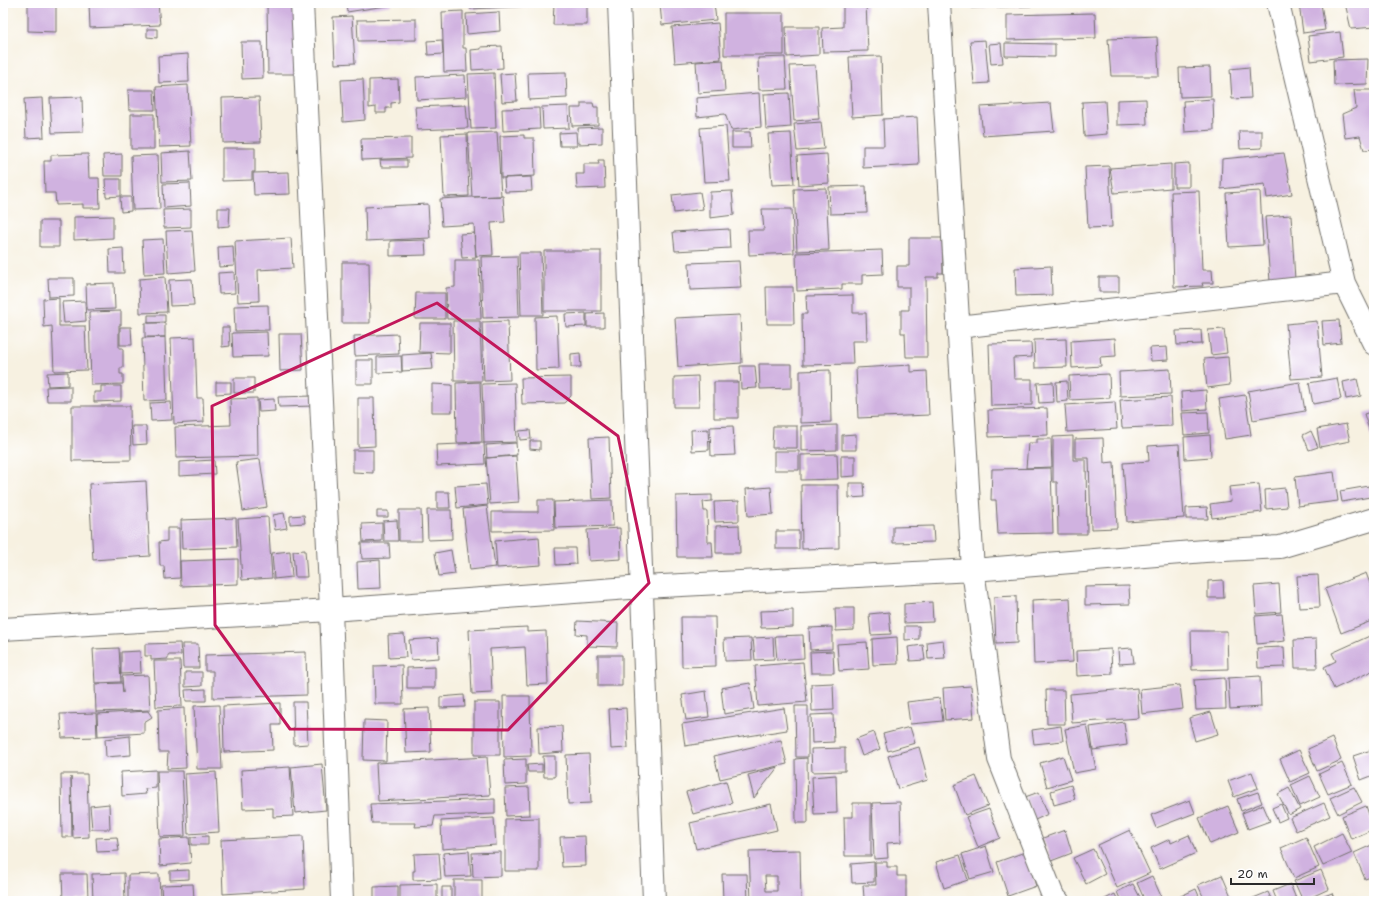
<svg xmlns="http://www.w3.org/2000/svg" width="1377" height="904" font-family="'Shantell Sans',sans-serif">
<style>
.building{fill:#d0b2e0;fill-rule:evenodd}
.lines{fill:none;stroke-linecap:round;stroke-linejoin:round}
.street-casing{stroke:#72706b;stroke-width:24}
.street{stroke:#fff;stroke-width:22}
.marked{fill:none;stroke:#c2185b;stroke-width:3;stroke-linejoin:round}
</style>
<rect width="100%" height="100%" fill="#fff"/>
<filter id="ink" filterUnits="userSpaceOnUse"><feTurbulence type="fractalNoise" baseFrequency=".025" numOctaves="2"/><feDisplacementMap in="SourceGraphic" scale="8" xChannelSelector="R" yChannelSelector="G"/><feConvolveMatrix kernelMatrix="1 2 1 2 8 2 1 2 1" color-interpolation-filters="sRGB"/></filter>
<filter id="wash" filterUnits="userSpaceOnUse"><feTurbulence type="fractalNoise" baseFrequency=".012" numOctaves="4" result="noise"/><feDisplacementMap in="SourceGraphic" scale="16" xChannelSelector="R" yChannelSelector="G"/><feGaussianBlur stdDeviation="0.9" result="paint"/><feColorMatrix in="noise" values="0 0 0 0 0 0 0 0 0 0 0 0 0 0 0 0 0 1.4 0 .05"/><feComposite in="paint" operator="in"/></filter>
<g filter="url(#wash)">
<rect width="100%" height="100%" fill="#f7f1e1"/>
<g id="blocks">
<path class="building" d="M28,3H56V32L28,31Z
M89,3H158L160,25L90,28Z
M267,3H295L296,74H268Z
M346,3H392V5L347,12Z
M470,3H532L533,6L470,9Z
M554,3H587V25H553Z
M676,3H714L716,20L662,25L660,5Z
M843,3H866L868,51L823,52L822,28L843,27Z
M971,3H1031V6L971,8Z
M1299,3H1321L1325,30L1303,33Z
M1345,3H1374V27L1351,29Z
M463,11V48H466L467,71L444,72L442,12Z
M499,12L500,31L467,34L466,14Z
M724,13H784V55H724Z
M1095,13L1096,38L1007,40V15Z
M352,16L355,63L335,64L333,17Z
M416,19V40L358,41L357,20Z
M718,23L721,59L675,63L672,27Z
M786,27H819V55L787,57Z
M147,29H157V38L147,37Z
M1340,32L1343,57L1311,61L1308,36Z
M1157,37L1159,76H1111L1108,39Z
M442,40L443,54L428,55L427,41Z
M985,40L989,83L974,84L970,41Z
M241,42H262L263,78L242,79Z
M1001,43L1003,63L991,64L989,44Z
M1005,43L1055,44V57L1005,56Z
M502,46L503,68L472,70L471,50L481,49V47Z
M188,54L189,82L159,83L158,56Z
M881,56L883,115L852,117L849,57Z
M785,57L787,89L759,90L758,58Z
M1368,59L1367,84L1334,85L1333,60Z
M723,60L725,91L698,93L696,62Z
M815,65L819,119L794,121L790,66Z
M1210,67L1211,96L1180,97L1179,68Z
M1249,67L1251,98L1232,99L1230,69Z
M566,72L567,98L529,100L528,73Z
M494,73L496,128L471,129L468,74Z
M515,73L517,101L502,102L500,74Z
M465,75L466,97L417,100L416,77Z
M363,79L365,120L343,122L341,80Z
M398,79L399,102L391,103V108H386V113H376V107L369,108V80Z
M188,85L191,146L159,147L156,87Z
M128,90H154L155,110H129Z
M1354,90H1374V149L1364,150L1360,136L1345,138L1342,114L1356,108Z
M759,93L761,127L731,130L725,114L697,117L696,98Z
M789,93L791,127L766,129L764,94Z
M82,97L83,132L52,133L50,98Z
M259,97L261,142L223,143L222,98Z
M42,98L44,137L26,138L24,99Z
M1146,99L1147,124L1117,125V100Z
M1213,99L1214,130L1185,132L1183,101Z
M1105,101L1107,134L1084,136L1082,102Z
M581,103H593L594,107H598V125L572,126L571,108H581Z
M1051,103L1054,131L983,136L980,107Z
M466,105L468,128L417,130L415,107Z
M568,106L569,128L543,129L542,107Z
M539,108L540,129L503,131L502,109Z
M131,114H154V149H131Z
M917,117L919,165L863,168V146H884L883,119Z
M821,122L824,149L797,151L794,124Z
M726,126L730,181L704,182L700,128Z
M602,127V143L579,144L578,128Z
M1239,131H1262V148L1240,149Z
M497,132L501,196L472,197L503,196L505,222L491,223L493,255L476,256L474,224L442,226L440,199L472,197L468,133Z
M576,132L577,146H560L559,133Z
M732,132H750L751,148H732Z
M791,133L794,184L772,185L768,134Z
M467,134L469,196L444,197L441,135Z
M524,135V138H534L535,176L501,178L500,136Z
M411,138V158L362,160L361,139Z
M222,148H255V172H252V180L222,181Z
M190,151L192,181L162,182L161,153Z
M1284,153L1292,194L1267,198L1265,184L1221,189L1222,159Z
M88,154L89,178H99L100,208H83V204L56,205L55,193H45L44,161H51V155Z
M122,154V176H104L103,155Z
M827,154L829,183L799,185L797,156Z
M158,155L160,209L133,210L131,156Z
M380,160H407V167H381Z
M598,160H604L605,188L577,189L576,174H584V164H599Z
M1189,163V187H1174V164Z
M1171,164V188L1114,193L1110,168Z
M1109,166L1112,227L1088,228L1085,167Z
M289,172L290,194L254,195L253,173Z
M531,177L532,191L505,192L504,178Z
M105,179H121V196L106,197Z
M190,183L191,206L164,208L163,184Z
M866,186L867,213L830,214L829,187Z
M826,188L829,250L797,251L794,189Z
M732,191L734,215L710,218V192Z
M1199,191L1202,270H1212L1213,283H1202L1203,286L1174,287L1171,192Z
M1260,191L1263,245L1229,247L1226,193Z
M700,192L703,209L674,213L672,195Z
M120,197H131V211L121,212Z
M428,204L430,238L366,241L365,207Z
M218,208H230L229,226L218,227Z
M191,209V227L164,228L163,210Z
M762,209H792L794,253L749,255L748,230H764Z
M1291,215L1295,280L1270,281L1265,217Z
M113,216V238L74,240V217Z
M40,221H59V247H40Z
M729,229L730,248L675,251L673,232Z
M192,230L195,271L168,273L166,231Z
M474,233L476,257L462,258L460,234Z
M291,238L293,268L258,270L259,301L238,302L235,241Z
M909,238H942L943,273H938V277H926L927,357H906L905,333H901V310H909V287H897V266H909Z
M163,239L165,273L144,274L142,240Z
M425,240L426,255L390,256V241Z
M233,246L234,266L219,267L218,247Z
M123,248L124,273H110L109,249Z
M882,250L883,274L862,275V284H842V289L797,291L796,253Z
M544,251H601V311H544Z
M519,253H541L543,315H521Z
M517,256L519,317L483,318L481,257Z
M455,260H479L481,319H447L446,288L455,287Z
M739,261L741,288L690,290L689,263Z
M342,262H369L370,323H342Z
M1051,266L1052,295L1016,296L1015,268Z
M234,272L235,293L219,294L218,273Z
M165,277L167,312L140,313L139,279Z
M1099,277H1119V292H1099Z
M48,278H74V296L49,297Z
M192,279L194,305L170,306L169,280Z
M114,283L115,309L87,310L86,284Z
M766,287H793L794,324H767Z
M416,293H445V319H415Z
M853,295V313H866L867,341H852L853,364L803,365L802,314H807L806,296Z
M59,298V326H85L87,370L54,371L52,326L44,327L43,299Z
M85,301L86,321L64,323L62,302Z
M268,305L269,330L235,331L234,306Z
M121,311V325H119V348H123V368H120V374H123V384L91,385L89,312Z
M586,313V326L566,327L565,314Z
M604,313V327H587V314Z
M148,315H165V322L148,323Z
M740,315L742,363L678,367L675,318Z
M557,316L559,369L536,370L535,317Z
M1339,320L1341,343L1324,345L1322,321Z
M453,321H480L482,381H454Z
M508,321L510,380L484,381L482,322Z
M1317,321L1322,377L1291,379L1286,324Z
M145,323H165V337H145Z
M420,323H450V353L419,352Z
M120,327H131L132,345H120Z
M222,327H229L230,346L222,347Z
M1224,329L1227,353L1211,355L1208,330Z
M1201,330L1202,344L1177,345L1176,331Z
M267,332L268,356L233,357L232,333Z
M279,334H301L303,370L280,371Z
M398,334L399,354L355,356L354,336Z
M165,337L167,400L144,401L142,338Z
M195,337L197,398H203L204,422L174,424L171,338Z
M1115,338L1116,356L1100,357L1101,366L1072,368L1071,341Z
M1066,339L1067,367L1035,368L1034,340Z
M1031,343L1032,357L1013,358L1014,379H1032V405L991,406L989,344Z
M1167,347L1168,360L1151,361L1150,348Z
M431,353L433,369L402,371V355Z
M580,353L581,367H571V354Z
M401,356L402,372L377,373V357Z
M1228,357L1230,385L1207,388L1204,359Z
M356,360H373V384H356Z
M759,364H792V388L760,389Z
M911,365V372L927,371L929,415L858,418L856,368Z
M740,366H755L757,388L741,389Z
M1170,369L1171,394L1120,396L1119,372Z
M830,370L831,422L800,423V371Z
M68,372V385L48,386L47,373Z
M1109,374L1110,398L1070,400L1069,376Z
M698,376L699,407H674V377Z
M571,377V396L564,403L522,404L521,378Z
M234,378H254V393H234Z
M1337,378L1341,399L1313,404L1309,383Z
M1357,379L1361,396L1346,399L1343,382Z
M1067,381L1068,401L1057,402L1056,382Z
M216,382H231V393L216,394Z
M480,382L482,442L457,443L456,383Z
M714,382H738V418H714Z
M1053,382L1054,402L1039,403L1037,383Z
M1300,382L1305,411L1253,420L1248,391Z
M515,383L517,442L484,443L482,384Z
M432,384L452,385V412H432Z
M71,386V401H47L46,387Z
M101,386H121V401L94,402V392H101Z
M1206,390L1207,409L1182,411L1181,392Z
M1245,395L1251,435L1225,439L1219,399Z
M313,396V406L279,407L278,397Z
M1171,397L1172,426L1122,428L1120,400Z
M257,398L258,456L176,458L175,427L231,425L230,399Z
M358,398H374L375,446L358,447Z
M274,399L275,411L259,412L258,400Z
M171,402L172,420L151,421L150,403Z
M1115,402L1117,429L1067,432L1065,405Z
M72,406H130L131,460L72,461Z
M1047,408L1048,435L989,437L988,410Z
M1374,411V435L1371,436L1364,414Z
M1208,412L1209,433L1184,435L1182,413Z
M1346,424L1350,441L1320,447L1317,429Z
M837,425V450L801,451V426Z
M132,426H146L147,444L133,445Z
M733,426L735,455L711,456L710,427Z
M773,426H797V448H772Z
M708,429L709,450L692,451L691,430Z
M530,430L531,439L520,440L519,431Z
M1311,431L1318,447L1309,450L1303,435Z
M856,434V450H842V435Z
M1210,435L1211,457L1185,459L1184,437Z
M1073,436V460H1086L1087,534H1058L1057,482H1053V437Z
M609,437L611,498L592,499L589,438Z
M1103,438L1104,463L1114,462L1117,528L1091,529L1089,458H1075V439Z
M1037,439H1051L1052,467L1026,468L1028,443H1037Z
M530,441H540V450L530,449Z
M484,443L485,464L437,466L436,445Z
M516,443L517,455L487,458L486,445Z
M1179,444L1184,518L1127,522L1123,463L1149,461L1148,446Z
M353,450H373V473L353,472Z
M774,451H799V470H774Z
M837,454L838,479L801,480V455Z
M516,456L519,502L490,504L486,458Z
M841,456H855V476L841,477Z
M260,459L267,507L243,511L236,462Z
M214,460L215,474L179,476V462Z
M1051,468L1053,533L998,534L996,500H991L992,469Z
M1334,472L1338,501L1298,506L1295,477Z
M146,481L150,556L93,560L89,484Z
M849,483H864L865,497L849,498Z
M486,484L488,505L457,508L455,486Z
M1259,484L1262,512L1212,518L1210,504L1231,501L1229,487Z
M801,485H838L839,548L802,549Z
M1369,486L1370,497L1342,502L1340,491Z
M771,487L773,514L748,516L746,489Z
M1285,488L1287,507L1266,509L1265,490Z
M437,492H449L450,508H437Z
M712,495V501L703,502L704,511H707L708,542H712L713,557H677L676,496Z
M538,500H553L554,530L492,531V512H538Z
M612,500L613,526L555,528L554,502Z
M739,501V521L715,522L714,502Z
M487,506L495,567L470,570L463,509Z
M1207,507L1208,519H1186V508Z
M399,510H421L422,541H399Z
M427,510H451L452,539L428,540Z
M377,511H388V517H377Z
M284,513L287,528L275,530L273,515Z
M304,515L305,523L290,524V516Z
M268,517L272,578L242,580L238,519Z
M236,518L237,547L182,549L181,520Z
M397,520L398,541H384L383,521Z
M382,523V541L363,542L362,524Z
M739,525L740,553H716V526Z
M933,526L934,542L893,543V527Z
M167,528H179L180,578L165,579L164,566H160L159,542L167,541Z
M620,528L621,559L589,561L587,530Z
M776,531H799V549H776Z
M539,537L541,565L497,568L495,541Z
M361,543H389L390,558L362,559Z
M555,548H575L576,564L556,565Z
M305,550L307,577H295L293,551Z
M451,550L455,574L439,576L435,553Z
M290,551L292,577L274,579L272,553Z
M238,559V584L181,586L180,561Z
M380,560L381,588L358,589L357,562Z
M1366,573L1374,594V620L1341,633L1325,589Z
M1318,575L1320,607L1299,608L1297,576Z
M1223,580L1224,598H1208V581Z
M1279,584L1281,612L1256,614L1254,586Z
M1129,586L1130,604L1085,605V587Z
M1016,596L1017,643L996,644L994,597Z
M1070,598L1073,662L1034,664L1032,600Z
M932,602L933,622L904,623V604Z
M835,608H854V630L836,631Z
M793,610V627L761,628L760,611Z
M889,612L891,634L871,635L869,614Z
M1282,614L1285,641L1257,644L1255,616Z
M681,617H715L716,666L682,667Z
M577,621L618,623L617,647L587,646V635L576,634Z
M905,626H919V639L905,640Z
M527,627V632L546,631L548,684L527,685L525,647L490,649L492,693L472,694L469,630Z
M832,627V649L810,650L809,628Z
M1191,631H1227L1228,669L1192,670Z
M404,634L406,657L389,658L388,635Z
M1374,634V670L1334,689L1324,667L1336,661L1332,653Z
M803,635L804,658L777,660L775,636Z
M773,637L774,659L755,660L753,638Z
M897,637L898,664L873,665L872,639Z
M438,638L439,658L411,660L409,640Z
M751,638L752,660L725,661L724,639Z
M1316,639L1317,668H1295L1294,640Z
M943,640L945,658L928,659L927,642Z
M867,642L869,669L839,671L837,644Z
M180,643L181,655H168V659L151,660V656H145V644Z
M182,644H198L199,668H183Z
M923,645L925,660L910,661L908,647Z
M1284,647L1285,667L1258,668L1257,648Z
M119,648L121,682L95,683L93,649Z
M1132,648L1134,663L1119,664L1118,649Z
M1111,649L1112,674L1077,676L1076,651Z
M140,651L141,673L121,674V652Z
M833,651L834,673H811L810,652Z
M306,652L307,695L213,698V671H205V655Z
M598,655H622V686H598Z
M154,661H180L182,706L156,707Z
M803,662L807,702L758,706L755,666Z
M402,665L403,704H375L374,666Z
M435,667V688H407V668Z
M185,672H202V686L185,687Z
M148,675L150,710L96,712L95,684L122,683L123,693L122,676Z
M1260,676L1261,707L1230,709L1228,678Z
M1225,678L1226,709L1196,710L1194,680Z
M750,683L754,709L724,714L721,688Z
M833,683L834,710L812,711L811,684Z
M1180,685L1183,709L1142,714L1140,689Z
M971,686L974,718L945,720L943,688Z
M1137,688L1139,718L1072,723L1070,694Z
M206,689V701H186L185,690Z
M1046,690H1064L1065,724H1047Z
M706,691L709,717L686,720L682,695Z
M464,695L465,707L440,708V697Z
M503,696H530L531,756L504,757Z
M940,698L943,721L910,724L907,702Z
M293,702H306L308,744L294,745Z
M474,702H500V755H474Z
M280,703V725H272L273,750L224,752L223,706Z
M219,705L222,769H197L194,706Z
M795,706H808V757H796Z
M184,708L186,768L167,769L168,752H159L158,710Z
M429,708L431,752L406,753L404,709Z
M626,708L628,748L611,749L609,709Z
M784,708L787,730L685,746L682,724Z
M148,711L152,717L144,722V733L98,736L97,714Z
M1211,712L1218,734L1195,741L1189,718Z
M96,713L97,737L62,738L60,714Z
M833,714L834,742L812,743L811,715Z
M364,720L387,721L386,761L363,760Z
M1124,722L1127,745L1093,750L1090,727Z
M1087,725L1096,769L1074,773L1065,729Z
M562,726L563,752L539,754L538,727Z
M1061,726L1063,741L1034,744L1032,730Z
M910,727L915,743L888,751L883,734Z
M874,732L880,749L862,756L856,739Z
M130,736L131,755L106,757L105,739Z
M1332,738L1341,760L1317,771L1308,749Z
M781,740L787,764L720,779L714,756Z
M919,747L928,780L898,789L888,756Z
M845,748V771L812,772L811,749Z
M1374,749V775L1361,780L1353,756Z
M1299,750L1310,773L1290,782L1280,759Z
M589,754L591,803L568,804L566,755Z
M543,756H555V777H544Z
M1063,756L1071,780L1047,787L1040,763Z
M487,757L490,795L378,801L376,763Z
M807,758L808,823H796L795,759Z
M526,759V784L505,785L504,760Z
M1342,763L1352,784L1328,794L1319,774Z
M322,764L326,810L295,813L291,767Z
M542,764V772H528L527,765Z
M290,767L293,816L273,817V808L243,809L241,770Z
M778,767L754,798L748,775Z
M156,770V788L145,789L146,794L122,796L121,772Z
M157,771H182L185,836L160,837Z
M216,772L219,832L188,834L185,774Z
M1252,772L1258,788L1234,797L1228,781Z
M61,774H87L89,837L73,838L71,777L72,837H62Z
M836,775L837,813L814,814L812,777Z
M976,776L988,806L965,815L954,785Z
M1310,776L1320,797L1300,806L1291,785Z
M726,781L732,803L693,814L686,792Z
M1071,785L1075,799L1054,805L1051,791Z
M529,787L530,815L506,816L505,788Z
M1354,787L1362,802L1338,814L1330,798Z
M1289,788L1300,809L1289,815L1278,794Z
M1039,792L1048,814L1035,820L1025,797Z
M1258,792L1262,803L1241,811L1237,799Z
M495,799V814L435,816L433,826L415,827L416,823H372L370,804Z
M1190,800L1195,813L1156,828L1151,815Z
M900,802L901,842L887,843L888,858L874,859L872,803Z
M853,803H871V856H845L844,817H853Z
M1324,803L1330,816L1296,831L1290,818Z
M109,804L110,829H92L90,806Z
M771,804L777,830L696,849L690,823Z
M1281,804L1287,818L1278,822L1272,808Z
M1263,805L1270,821L1248,829L1242,813Z
M1228,806L1239,832L1210,844L1199,818Z
M1366,806L1374,829L1351,839L1342,816Z
M989,809L1000,838L978,847L966,817Z
M494,818L496,845L442,849L441,821Z
M539,818V871H505V819Z
M1065,830L1072,853L1051,861L1043,838Z
M1130,830L1150,873L1117,888L1098,845Z
M1342,833L1352,853L1323,866L1314,847Z
M1189,835L1196,853L1160,869L1151,848L1170,839L1171,843Z
M208,836V845H191V837Z
M303,836L305,889L223,894L221,840Z
M585,836L586,866L562,867L560,837Z
M117,837L119,851L97,852L96,838Z
M189,837L191,863L160,866L159,839Z
M1306,837L1319,867L1294,878L1281,848Z
M1374,844V876L1365,879L1354,853Z
M986,846L994,872L970,879L962,854Z
M1093,849L1105,874L1086,884L1073,858Z
M800,850L801,901H751L749,851ZM765,876H777V891H766Z
M469,851L471,876L445,877L443,853Z
M501,852V876L473,877L472,853Z
M1025,852L1036,886L1008,896L997,862Z
M439,853L441,879L413,880V871H415L414,854Z
M960,855L968,880L944,888L936,862Z
M874,862V882L852,883L851,864Z
M875,862H887V867H897V876H906V901H857V898H864L863,885H876Z
M189,870V879L170,880V871Z
M1321,870L1329,889L1303,901L1294,881Z
M124,873L125,901H93L92,874Z
M62,874H87L88,898L82,901H63Z
M159,874L160,900H128V875Z
M722,874H747L748,901H723Z
M1222,875L1233,901H1205L1198,885Z
M1152,876L1161,896L1145,901L1137,883Z
M454,880H482V901H454Z
M193,884L194,899L162,901L161,885Z
M437,884V901H400V885Z
M1133,884L1142,901H1121L1117,892Z
M1290,884L1297,901H1277L1273,891Z
M398,886V901H374V887Z
M442,887H451V901H442Z
M1196,889L1201,901H1170Z
M1268,892L1272,901H1246Z
M1332,893L1335,901H1312Z
M1115,894L1118,901H1101Z"/>
</g>
</g>
<g filter="url(#ink)">
<use href="#blocks" fill-opacity="0" stroke="#72706b" stroke-width="1"/>
<g class="lines">
<defs>
<path id="street" d="M302,3L331,610L342,901
M619,3L654,901
M939,3L973,570L999,759L1053,896L1058,901
M1278,3L1344,283L1374,344
M958,327L1344,283
M3,629L331,610L643,587L973,570L1205,551L1280,547L1374,519"/>
</defs>
<use href="#street" class="street-casing"/>
<use href="#street" class="street"/>
</g>
</g>
<path class="marked" d="M437,303L618,436L649,583L508,730L290,729L215,625L212,406Z"/>
<rect width="1377" height="904" fill="none" stroke="#fff" stroke-width="16"/>
<path d="M1231 878v6h83v-6" fill="none" stroke="#2b2b2b" stroke-width="2"/>
<text x="1237" y="878" font-size="12" fill="#2b2b2b" stroke="#ffffff" stroke-width="3" paint-order="stroke">20 m</text>
</svg>
